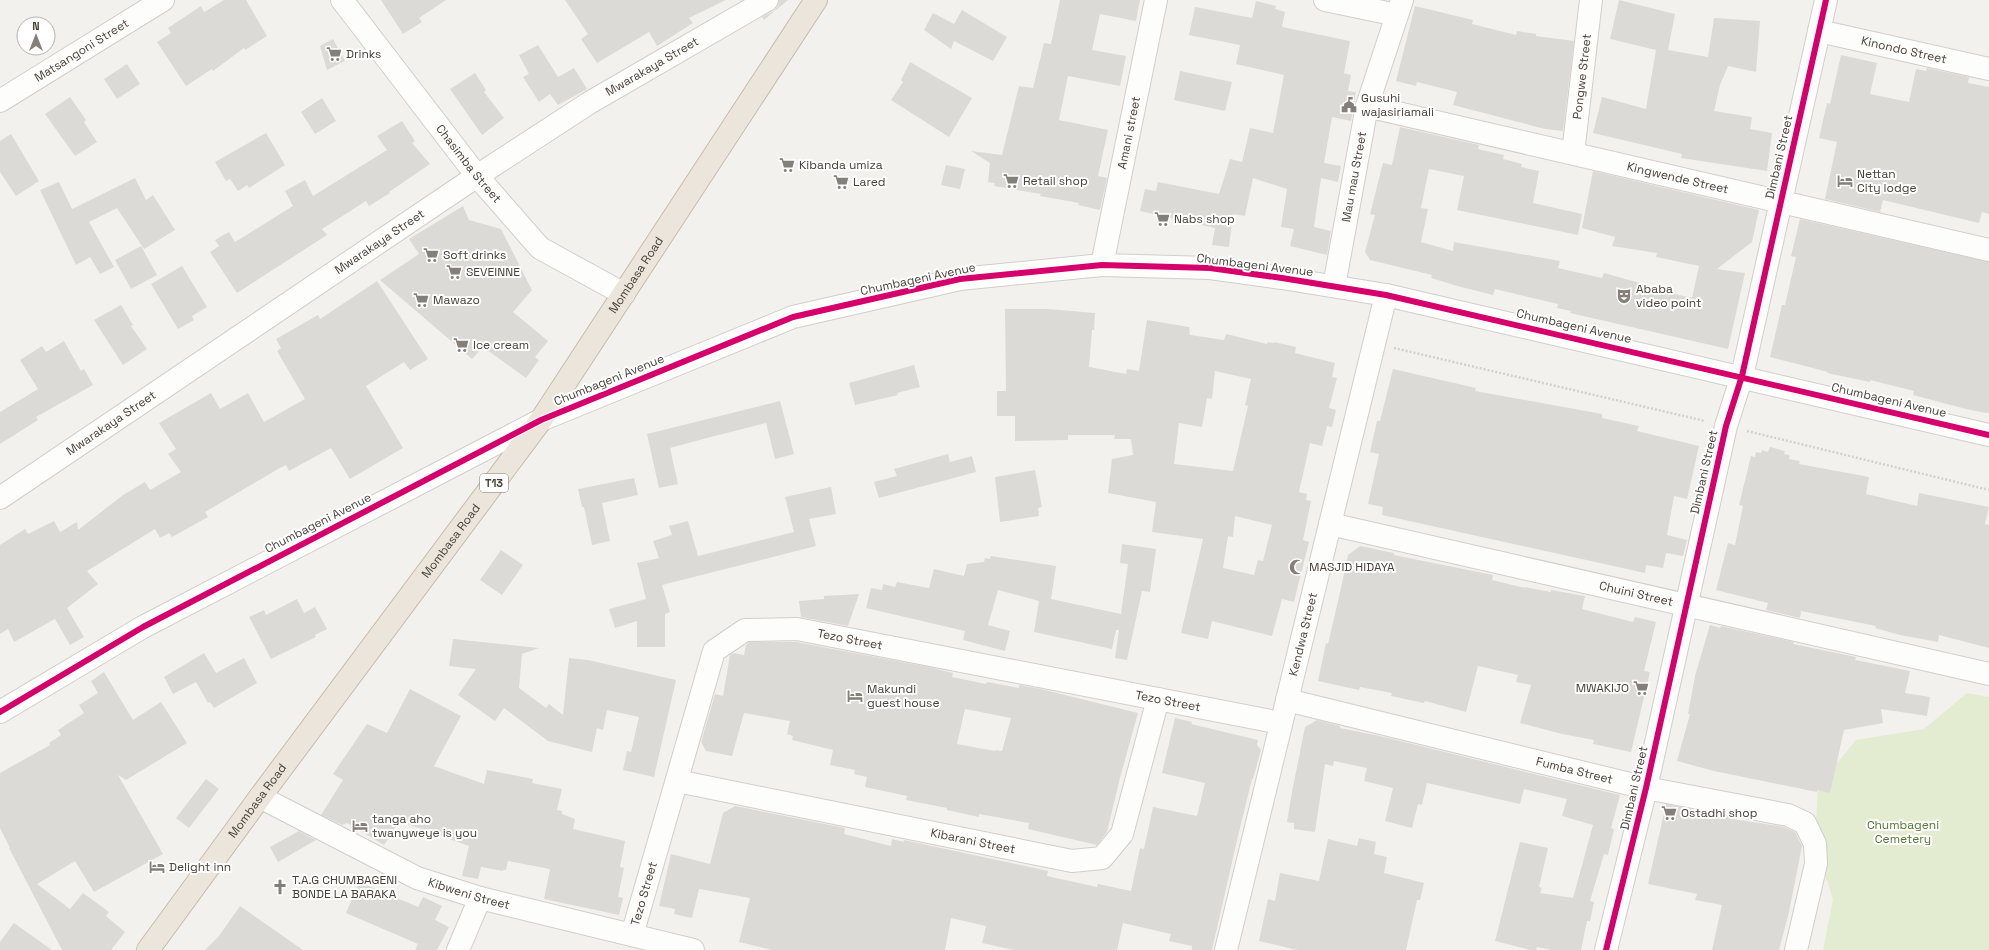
<svg xmlns="http://www.w3.org/2000/svg" width="1989" height="950" font-family="'Space Grotesk',sans-serif">
<style>
.green{fill:#e3ecd0}
.building{fill:#dcdad6;fill-rule:evenodd}
.lines{fill:none;stroke-linecap:round;stroke-linejoin:round}
.minor-casing{stroke:#d1cecb;stroke-width:24}
.highway-casing{stroke:#c9bbab;stroke-width:24}
.path{stroke:#d3d1cc;stroke-width:2.5;stroke-dasharray:2 2;stroke-linecap:butt}
.minor{stroke:#fdfdfc;stroke-width:22}
.highway{stroke:#ebe5dc;stroke-width:22}
.cycleway-casing{stroke:#fff;stroke-width:8}
.cycleway{stroke:#d6006c;stroke-width:6}
.labels{text-anchor:middle;stroke-width:4;stroke-linejoin:round;paint-order:stroke}
.shield{fill:#fff;stroke:#807a74;stroke-width:1}
.shield-label{font-size:11px;font-weight:bold;fill:#494139}
.street-label{font-size:12px;fill:#494139;stroke:#fff}
.poi-label{font-size:12px;fill:#494139;stroke:#fff;text-anchor:start}
.park-label{font-size:12px;fill:#53792f;stroke:#fff}
</style>
<rect width="100%" height="100%" fill="#f3f1ee"/>
<path class="green" d="M1967,693L1989,697V950H1823L1833,899L1815,844L1818,786L1856,740L1924,729Z"/>
<path class="building" d="M224,0H246L267,36L245,50L244,48L213,71L212,69L186,86L157,42L171,33L168,28L201,6L204,12Z
M381,0H446L419,18L422,22L403,34Z
M565,0H726L689,18L693,23L657,46L649,32L597,63L581,39L588,34Z
M779,0H788L764,20L762,17L774,11L778,6Z
M1060,0H1140L1136,21L1100,14L1092,50L1126,56L1120,86L1068,76L1059,120L1108,130L1098,176L1107,178L1100,210L1078,205L1079,203L1040,196L1041,194L994,186L995,183L988,182L990,163L971,151L1002,155L1019,86L1033,88L1044,43L1051,44Z
M1619,0L1675,14L1668,50L1708,57L1714,18L1760,21L1756,72L1728,66L1720,85L1714,111L1752,117L1750,129L1772,133L1767,171L1681,158L1682,154L1593,133L1602,97L1646,109L1656,50L1610,39Z
M1256,1L1276,6L1275,9L1285,12L1282,27L1350,41L1344,73L1351,75L1348,91L1356,92L1351,121L1332,117L1324,163L1341,166L1338,182L1321,178L1314,227L1331,231L1327,255L1290,246L1294,229L1281,227L1287,189L1253,178L1245,216L1233,214L1229,247L1212,245L1215,228L1140,211L1145,189L1156,191L1158,182L1219,194L1230,159L1242,162L1250,128L1273,133L1284,75L1236,64L1240,45L1189,35L1195,7L1252,18Z
M1415,6L1473,20L1472,24L1516,35L1517,31L1536,34V36L1574,41L1563,131L1545,129L1453,105L1457,92L1417,82L1416,86L1396,81Z
M962,10L1007,37L993,61L954,41L951,49L924,30L933,13L954,24Z
M333,39L345,61L327,70L320,46Z
M538,45L558,77L574,68L587,89L558,105L550,94L539,102L523,77L529,74L519,55Z
M1841,55L1877,63L1870,94L1909,102L1916,69L1926,71L1927,68L1969,77L1968,83L1989,87V214L1982,212L1979,223L1883,200L1880,212L1825,199L1837,142L1819,138L1827,103L1830,104Z
M910,62L972,98L949,137L891,100L903,82L901,80Z
M127,64L140,84L117,99L104,79Z
M1180,71L1232,82L1225,111L1174,100Z
M475,73L486,90L484,92L504,118L482,135L450,89Z
M70,97L86,120L84,122L97,142L75,156L45,114Z
M322,98L336,121L315,134L301,112Z
M402,121L415,141L412,143L430,164L389,192L390,193L369,206L366,201L322,229L327,235L237,293L210,252L219,246L215,240L229,232L235,242L293,206L285,191L305,180L313,196L387,150L377,136Z
M1400,127L1479,145L1478,149L1504,155L1503,159L1522,164L1521,167L1539,171L1533,203L1582,214L1578,235L1457,210L1464,176L1429,169L1421,208L1428,209L1421,242L1453,251L1454,242L1560,261L1558,268L1602,278L1604,273L1654,287V289L1692,298L1699,266L1656,257L1657,253L1612,246L1615,237L1582,228L1593,171L1759,210L1752,242L1717,269L1745,273L1728,349L1570,313L1571,311L1557,308L1558,304L1495,289L1493,295L1461,287L1431,278L1432,275L1370,260L1365,252L1375,215L1370,214L1383,163L1392,165Z
M266,133L285,165L249,188L247,185L238,191L230,179L226,181L215,162Z
M11,134L39,181L16,196L0,172V141Z
M946,165L965,169L960,189L941,185Z
M135,178L146,200L153,195L175,230L144,249L117,208L89,222L114,267L100,274L90,257L76,265L40,190L59,182L72,209Z
M463,206L469,220L501,229L532,290L513,312L548,341L535,357L539,360L526,378L483,347L472,359L380,280L419,254L409,239Z
M1800,219L1989,262V412L1986,413L1966,409L1913,395L1914,391L1870,380V382L1827,373L1828,372L1770,357L1782,305H1785L1796,257L1791,256Z
M141,246L157,275L131,289L115,260Z
M182,266L207,307L192,316L194,320L178,329L151,284Z
M377,281L428,359L410,370L404,362L366,386L403,448L350,479L331,448L289,471L286,465L278,469L205,512L208,517L172,537L169,533L160,538L155,529L87,571L98,584L67,608L84,637L70,645L55,619L14,642L8,629L0,634V545L25,529L28,534L54,521L60,532L77,522L78,530L123,495L145,482L150,490L181,472L168,454L176,449L159,423L211,393L220,409L248,393L264,422L305,399L277,351L281,348L276,339L318,315L320,319Z
M121,305L133,325L131,326L147,349L123,365L94,320Z
M1005,309H1048L1095,313L1094,330H1092L1089,367L1126,374L1127,369L1139,371L1147,320L1189,327L1190,335L1224,340L1226,334L1267,344L1268,342L1274,343V342L1296,347L1295,353L1335,363L1332,377L1337,378L1329,408L1336,410L1332,427L1327,426L1322,446L1310,443L1299,492L1307,494L1306,500L1311,501L1303,540L1309,542L1294,602L1282,599L1272,636L1212,621L1208,639L1181,633L1203,539L1152,532L1156,502L1108,493L1112,459L1133,455L1131,439H1114L1115,435H1068V440L1015,441V416H997V391H1006ZM1215,371L1251,379L1245,405L1248,406L1233,471L1174,464L1179,423L1202,427L1207,398L1212,399ZM1235,516L1272,525L1263,561L1258,560L1254,575L1223,568L1228,536L1233,537Z
M64,341L81,371L84,369L93,385L36,417L38,420L0,444V412L38,389L20,360L42,346L46,352Z
M914,365L920,387L897,393L898,395L855,405L849,383Z
M1393,369L1476,388L1475,391L1602,414V418L1639,426L1637,431L1699,446L1687,499L1674,496L1667,535L1687,540L1683,556L1666,553L1663,568L1646,565L1645,573L1382,515L1383,507L1368,504L1379,454L1370,452L1377,421H1380Z
M780,401L794,454L775,459L766,423L707,438L670,448L678,484L659,488L647,434Z
M1770,447L1785,451L1784,454L1790,455L1789,459L1800,461L1799,464L1869,477L1866,494L1917,506L1919,493L1989,507L1985,524L1989,525V648L1939,635L1938,642L1900,635L1875,628L1876,626L1801,611L1800,618L1766,610L1768,603L1716,590L1728,543L1735,545L1743,506L1739,505L1751,456L1755,457L1756,452L1761,453L1762,450L1768,452Z
M948,454L950,462L972,456L976,472L879,498L874,482L897,476L894,469Z
M1035,470L1042,507L1038,508L1039,516L1000,522L995,477Z
M634,478L638,495L602,503L610,541L592,545L584,507H582L578,489Z
M831,487L836,514L809,519L816,546L662,585L670,612L665,614V647H637V621L615,628L609,609L646,599L637,563L659,558L653,541L672,535L669,526L688,521L698,556L794,532L785,497Z
M1122,544L1156,549L1150,592L1142,591L1127,660L1115,658L1119,630H1116L1112,649L1034,632L1039,601L998,590L988,625L1010,631L1005,651L963,640L965,631L866,608L871,588L882,590L883,584L895,587L897,582L929,588L934,569L964,576L967,564L984,562L985,558L990,559L991,556L1056,566L1051,599L1121,614L1128,564L1120,563Z
M1360,546L1394,553V555L1493,575L1492,580L1525,588V587L1551,592V590L1585,596L1582,609L1633,622L1635,617L1656,622L1644,671L1650,672L1631,752L1593,744L1594,740L1562,734L1520,723L1531,685L1516,682L1518,675L1478,666L1466,712L1425,701L1424,703L1391,696L1392,693L1360,687L1359,690L1318,681L1326,643L1328,644L1341,588L1348,555Z
M501,550L523,565L502,595L480,580Z
M859,594L848,626L801,617L799,601L824,599V596Z
M297,599L304,613L315,607L327,629L315,635L316,637L271,659L249,617L264,610L266,615Z
M1710,625L1720,628L1721,626L1794,642L1793,644L1856,657L1855,660L1910,671L1905,693L1930,697L1927,716L1881,709L1883,723L1844,730L1830,793L1817,790V792L1714,771L1677,761L1690,714H1688L1695,676Z
M453,639L539,648L522,654L519,688L546,708L549,704L563,715L569,658L588,660L676,680L654,777L623,770L627,751L631,752L639,717L607,710L603,730L597,728L592,752L548,741L504,708L495,721L458,695L476,669L449,666Z
M749,642H796L929,667L953,673L952,677L986,684L987,682L1019,688V685L1041,689L1138,713L1120,778L1107,832L1097,845L1028,829L1029,823L979,814V817L947,810V808L906,800L907,796L865,787L867,777L854,774L855,770L830,765L833,750L792,740L793,736L787,734L790,721L744,713L732,756L706,751L701,742L715,694L723,696L730,655L733,653L744,655L746,645ZM965,709L1011,718L1002,751L995,750V751L957,744Z
M204,653L216,673L244,658L257,683L214,708L210,702L208,703L196,682L173,694L164,677Z
M104,672L133,720L161,702L187,743L126,780L118,775L163,854L94,892L75,861L37,884L70,909L83,893L109,912L106,916L125,932L111,950H62L9,848H10L0,828V773L50,745L49,743L61,735L58,730L84,713L79,705L98,693L91,681Z
M410,689L461,716L434,766L484,784L487,770L533,779L532,783L562,789L557,810L562,811V814L575,819L573,829L625,841L620,867L624,868L618,897L623,898L619,915L544,899L550,869L508,861L506,870H503V871L481,867L478,879L462,876L469,846L399,821L384,845L347,823L342,825L321,815L343,780L333,774L365,727L367,724L387,733Z
M1175,718L1192,722L1191,724L1258,740L1257,745L1261,750L1253,779H1252L1238,836L1212,950H1192V946L1169,941L1171,934L1123,923L1117,950H1014L982,943L986,926L951,918L945,950H772L739,942L750,898L699,889L692,918L674,914L675,909L659,906L671,854L710,864L723,813L735,806L845,828L844,834L891,846L892,839L904,842V840L1048,871L1047,876L1097,887L1098,884L1131,891L1140,848L1144,849L1153,807L1197,816L1205,783L1162,773Z
M1317,720L1340,726V728L1380,736L1620,795L1611,828L1614,829L1608,855L1604,854L1590,901L1594,902L1590,921H1587L1581,950H1552L1537,947L1536,950H1531L1495,941L1520,842L1548,848L1539,887L1542,888L1540,893L1573,898L1593,825L1562,816L1567,799L1524,789L1520,804L1427,783L1422,805L1418,804L1412,828L1385,821L1393,788L1364,781L1367,768L1334,761L1333,766L1325,764L1315,832L1294,829V823L1287,822L1292,792L1305,727Z
M206,779L219,789L189,828L176,818Z
M1666,804L1733,817V819L1784,827L1795,832L1802,846L1789,912L1779,950H1712L1722,905L1695,900L1697,894L1648,884Z
M299,831L316,840L278,862L270,847Z
M1359,838L1376,842L1374,854L1387,857L1384,873L1424,883L1420,900H1417L1406,950H1297L1259,941L1268,899L1275,901L1280,873L1319,881L1328,839L1357,846Z
M359,882L418,907L423,897L442,906L435,920L449,927L437,950H415L418,944L346,913Z
M240,906L303,950H205L219,936Z
M14,923L52,950H0V942Z"/>
<g class="lines">
<defs>
<g id="minor">
<path id="s1" d="M342,0L477,176L540,248L624,294"/>
<path d="M1325,0L1397,15"/>
<path id="s2" d="M1819,31L1989,69"/>
<path id="s3" d="M0,101L163,0"/>
<path id="s4" d="M1367,106L1989,250"/>
<path id="s5" d="M1573,153L1591,0"/>
<path id="s6" d="M1102,265L1156,0"/>
<path id="s7" d="M1334,286L1367,106L1402,0"/>
<path id="s8" d="M0,498L477,176L589,103L767,0"/>
<path id="s9" d="M1330,524L1989,674"/>
<path id="s10" d="M1287,700L1646,788L1788,815L1805,823L1815,844L1816,864L1796,950"/>
<path d="M0,712L143,627L541,420L793,317L960,279L1102,265L1210,268L1282,278L1386,295L1989,435"/>
<path id="s11" d="M677,781L1072,861L1102,858L1122,834L1158,699"/>
<path id="s12" d="M260,797L417,878L480,898L693,950"/>
<path id="s13" d="M632,935L714,651L745,630L797,629L1281,723"/>
<path d="M458,950L480,898"/>
<path id="s14" d="M1226,950L1386,295"/>
<path d="M1606,950L1646,788L1726,426L1742,376L1826,0"/>
</g>
<g id="highway">
<path id="s15" d="M148,950L260,797L541,420L816,0"/>
</g>
</defs>
<use href="#minor" class="minor-casing"/>
<use href="#highway" class="highway-casing"/>
<path class="path" d="M1394,348L1705,421
M1747,431L1989,490"/>
<use href="#minor" class="minor"/>
<use href="#highway" class="highway"/>
<defs>
<path id="cycleway" d="M0,712L143,627L541,420L793,317L960,279L1102,265L1210,268L1282,278L1386,295L1989,435
M1606,950L1646,788L1726,426L1742,376L1826,0"/>
</defs>
<use href="#cycleway" class="cycleway-casing"/>
<use href="#cycleway" class="cycleway"/>
</g>
<defs>
<symbol id="supermarket-bare" viewBox="-9 -9 18 18"><path d="M-6-5.5h2.5l.6 2H6L4.5 2H-2.5L-4.4-4H-6ZM-1.5 3.2a1.3 1.3 0 1 0 .1 0ZM3 3.2a1.3 1.3 0 1 0 .1 0Z" fill="#847f78" stroke="#fff" stroke-width="2.5" paint-order="stroke"/></symbol>
<symbol id="civic-bare" viewBox="-9 -9 18 18"><path d="M-.6-6.5H3V-4.5H.6V-3L4-1V1h2V6H-6V1h2V-1L-.6-3ZM-1.2 2.5V6h2.4V2.5Z" fill="#847f78" stroke="#fff" stroke-width="2.5" paint-order="stroke"/></symbol>
<symbol id="hotel-bare" viewBox="-9 -9 18 18"><path d="M-6-4.5h1.5V1H6V5H4.5V3h-9V5H-6ZM-4 0a1.8 1.8 0 1 1 3.6 0ZM.5 0V-2.5h3Q6-2.5 6 0Z" fill="#847f78" stroke="#fff" stroke-width="2.5" paint-order="stroke"/></symbol>
<symbol id="theatre-bare" viewBox="-9 -9 18 18"><path d="M-5-5.5Q0-4 5-5.5V0Q5 5 0 6Q-5 5-5 0ZM-3.3-2.5H-1v1.5H-3.3ZM1-2.5H3.3v1.5H1ZM-2.8 1Q0 5.5 2.8 1Z" fill="#847f78" stroke="#fff" stroke-width="2.5" paint-order="stroke"/></symbol>
<symbol id="mosque-bare" viewBox="-9 -9 18 18"><path d="M3.5-4.9A6 6 0 1 0 3.5 4.9A5 5 0 1 1 3.5-4.9Z" fill="#847f78" stroke="#fff" stroke-width="2.5" paint-order="stroke"/></symbol>
<symbol id="church-bare" viewBox="-9 -9 18 18"><path d="M-1.2-6h2.4v3.5h3.3v2.4h-3.3V6h-2.4V-.1h-3.3v-2.4h3.3Z" fill="#847f78" stroke="#fff" stroke-width="2.5" paint-order="stroke"/></symbol>
</defs>
<g fill-rule="evenodd">
<use href="#supermarket-bare" x="323" y="43" width="22" height="22"/>
<use href="#civic-bare" x="1338" y="94" width="22" height="22"/>
<use href="#supermarket-bare" x="776" y="154" width="22" height="22"/>
<use href="#supermarket-bare" x="1000" y="170" width="22" height="22"/>
<use href="#hotel-bare" x="1834" y="170" width="22" height="22"/>
<use href="#supermarket-bare" x="830" y="171" width="22" height="22"/>
<use href="#supermarket-bare" x="1151" y="208" width="22" height="22"/>
<use href="#supermarket-bare" x="420" y="244" width="22" height="22"/>
<use href="#supermarket-bare" x="443" y="261" width="22" height="22"/>
<use href="#theatre-bare" x="1613" y="285" width="22" height="22"/>
<use href="#supermarket-bare" x="410" y="289" width="22" height="22"/>
<use href="#supermarket-bare" x="450" y="334" width="22" height="22"/>
<use href="#mosque-bare" x="1286" y="556" width="22" height="22"/>
<use href="#supermarket-bare" x="1630" y="677" width="22" height="22"/>
<use href="#hotel-bare" x="844" y="685" width="22" height="22"/>
<use href="#supermarket-bare" x="1658" y="802" width="22" height="22"/>
<use href="#hotel-bare" x="349" y="815" width="22" height="22"/>
<use href="#hotel-bare" x="146" y="856" width="22" height="22"/>
<use href="#church-bare" x="269" y="876" width="22" height="22"/>
</g>
<g class="labels">
<rect class="shield" x="480" y="474" width="28" height="18" rx="3"/>
<g class="shield-label">
<text x="494" y="487">T13</text>
</g>
<g class="street-label">
<text dy="4" stroke="none"><textPath href="#s2" startOffset="87">Kinondo Street</textPath></text>
<text dy="4" stroke="none"><textPath href="#s3" startOffset="96">Matsangoni Street</textPath></text>
<text dy="4" stroke="none"><textPath href="#s8" startOffset="782">Mwarakaya Street</textPath></text>
<text dy="4" stroke="none"><textPath href="#s5" startOffset="77">Pongwe Street</textPath></text>
<text dy="4" stroke="none"><textPath href="#s6" startOffset="135">Amani street</textPath></text>
<text transform="translate(1779 157) rotate(-77)" y="4">Dimbani Street</text>
<text dy="4" stroke="none"><textPath href="#s1" startOffset="207">Chasimba Street</textPath></text>
<text dy="4" stroke="none"><textPath href="#s7" startOffset="111">Mau mau Street</textPath></text>
<text dy="4" stroke="none"><textPath href="#s4" startOffset="319">Kingwende Street</textPath></text>
<text dy="4" stroke="none"><textPath href="#s8" startOffset="458">Mwarakaya Street</textPath></text>
<text transform="translate(1255 265) rotate(7)" y="4">Chumbageni Avenue</text>
<text dy="4" stroke="none"><textPath href="#s15" startOffset="833">Mombasa Road</textPath></text>
<text transform="translate(918 279) rotate(-12)" y="4">Chumbageni Avenue</text>
<text transform="translate(1574 326) rotate(13)" y="4">Chumbageni Avenue</text>
<text transform="translate(609 380) rotate(-22)" y="4">Chumbageni Avenue</text>
<text transform="translate(1889 400) rotate(13)" y="4">Chumbageni Avenue</text>
<text dy="4" stroke="none"><textPath href="#s8" startOffset="134">Mwarakaya Street</textPath></text>
<text transform="translate(1704 472) rotate(-77)" y="4">Dimbani Street</text>
<text transform="translate(318 523) rotate(-27)" y="4">Chumbageni Avenue</text>
<text dy="4" stroke="none"><textPath href="#s15" startOffset="509">Mombasa Road</textPath></text>
<text dy="4" stroke="none"><textPath href="#s9" startOffset="314">Chuini Street</textPath></text>
<text dy="4" stroke="none"><textPath href="#s14" startOffset="325">Kendwa Street</textPath></text>
<text dy="4" stroke="none"><textPath href="#s13" startOffset="439">Tezo Street</textPath></text>
<text dy="4" stroke="none"><textPath href="#s13" startOffset="763">Tezo Street</textPath></text>
<text dy="4" stroke="none"><textPath href="#s10" startOffset="296">Fumba Street</textPath></text>
<text transform="translate(1634 788) rotate(-77)" y="4">Dimbani Street</text>
<text dy="4" stroke="none"><textPath href="#s15" startOffset="185">Mombasa Road</textPath></text>
<text dy="4" stroke="none"><textPath href="#s11" startOffset="302">Kibarani Street</textPath></text>
<text dy="4" stroke="none"><textPath href="#s12" startOffset="231">Kibweni Street</textPath></text>
<text dy="4" stroke="none"><textPath href="#s13" startOffset="43">Tezo Street</textPath></text>
</g>
<g class="poi-label">
<text x="346" y="58">Drinks</text>
<text x="1361" y="102">Gusuhi<tspan x="1361" dy="14">wajasiriamali</tspan></text>
<text x="799" y="169">Kibanda umiza</text>
<text x="1857" y="178">Nettan<tspan x="1857" dy="14">City lodge</tspan></text>
<text x="1023" y="185">Retail shop</text>
<text x="853" y="186">Lared</text>
<text x="1174" y="223">Nabs shop</text>
<text x="443" y="259">Soft drinks</text>
<text x="466" y="276">SEVEINNE</text>
<text x="1636" y="293">Ababa<tspan x="1636" dy="14">video point</tspan></text>
<text x="433" y="304">Mawazo</text>
<text x="473" y="349">Ice cream</text>
<text x="1309" y="571">MASJID HIDAYA</text>
<text x="1629" y="692" text-anchor="end">MWAKIJO</text>
<text x="867" y="693">Makundi<tspan x="867" dy="14">guest house</tspan></text>
<text x="1681" y="817">Ostadhi shop</text>
<text x="372" y="823">tanga aho<tspan x="372" dy="14">twanyweye is you</tspan></text>
<text x="169" y="871">Delight inn</text>
<text x="292" y="884">T.A.G CHUMBAGENI<tspan x="292" dy="14">BONDE LA BARAKA</tspan></text>
</g>
<g class="park-label">
<text x="1903" y="829">Chumbageni<tspan x="1903" dy="14">Cemetery</tspan></text>
</g>
</g>
<g transform="translate(36 36)"><circle r="19" fill="#ffffff" stroke="#b6b3b0"/>
<path d="M0-3L7 15L0 10L-7 15Z" fill="#847f78"/>
<text y="-6" font-size="11" font-weight="bold" text-anchor="middle" fill="#494139">N</text>
</g>
</svg>
